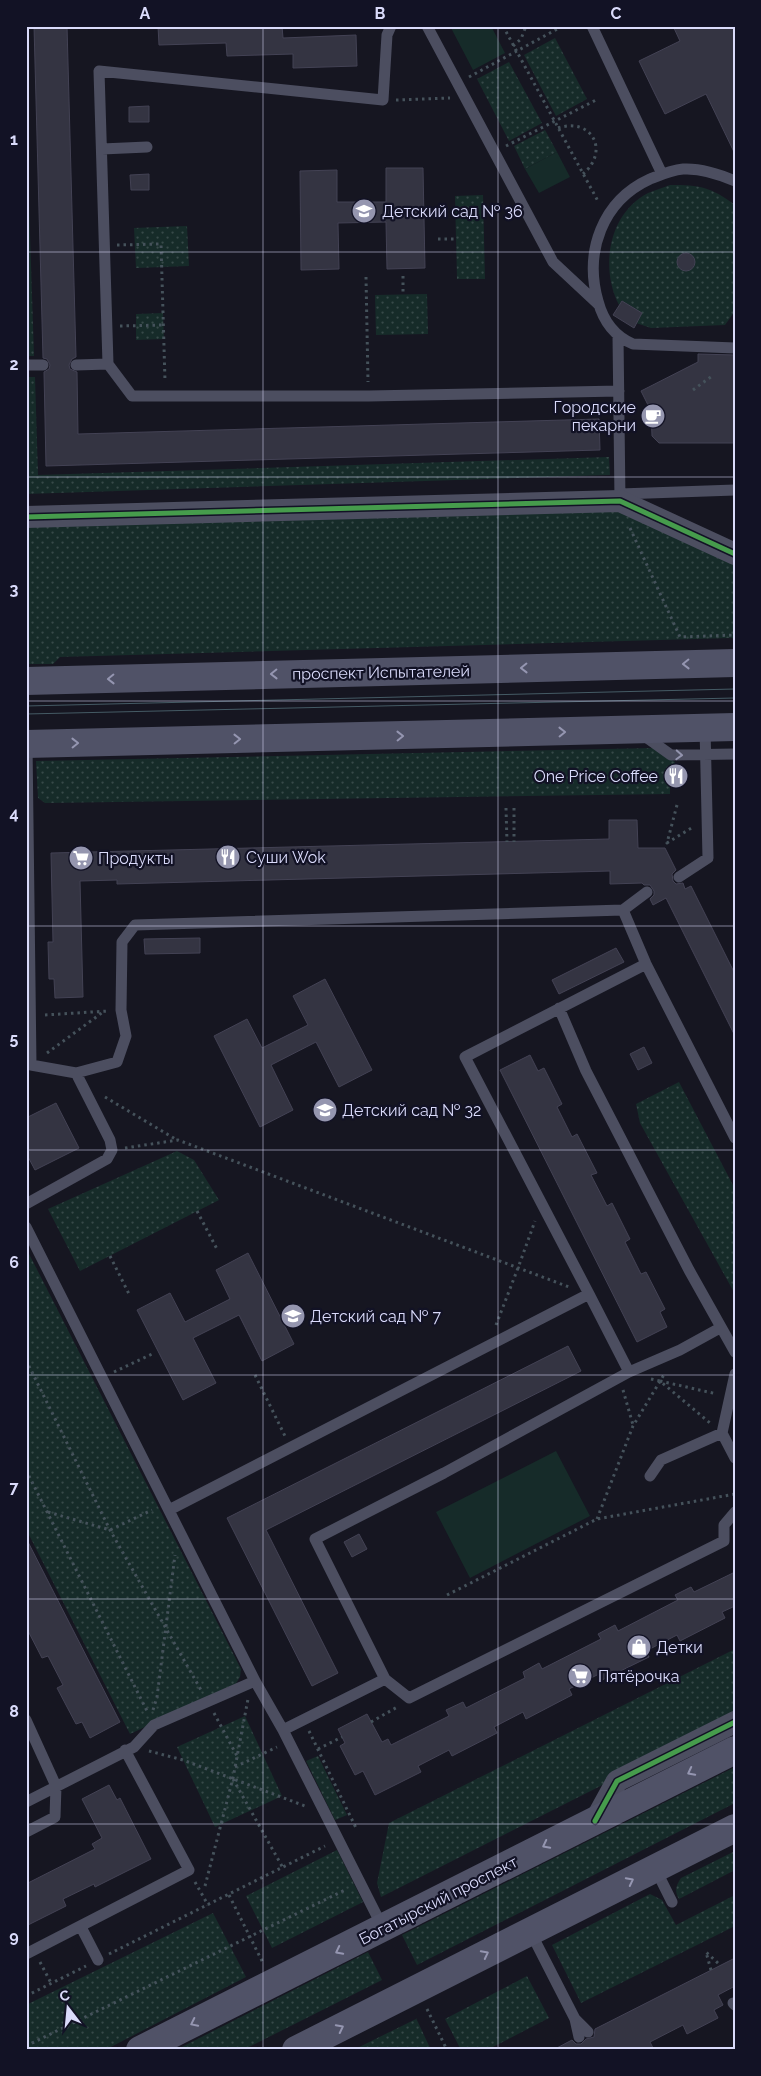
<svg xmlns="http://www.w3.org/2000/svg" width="761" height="2076" font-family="Raleway,sans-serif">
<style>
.green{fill:url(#green-dots)}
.pitch{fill:#162b29}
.building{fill:#343442;stroke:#434254}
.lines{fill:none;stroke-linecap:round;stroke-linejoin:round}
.path{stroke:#45525b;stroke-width:3;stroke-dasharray:2.5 4;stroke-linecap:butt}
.service{stroke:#4c4e60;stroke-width:11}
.minor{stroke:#4c4e60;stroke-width:22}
.secondary{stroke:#505267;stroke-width:28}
.tram{stroke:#455b65;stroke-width:1}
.cycleway-casing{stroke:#121225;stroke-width:8}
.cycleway{stroke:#469c4c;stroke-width:5}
.oneway{stroke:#9596b1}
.oneway2{stroke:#9394ae}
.grid{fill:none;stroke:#dadbfb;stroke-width:1;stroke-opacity:0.55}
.labels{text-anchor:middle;stroke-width:4.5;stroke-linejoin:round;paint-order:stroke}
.poi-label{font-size:16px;fill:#dadbfb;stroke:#121225;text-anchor:start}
.street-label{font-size:16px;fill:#dadbfb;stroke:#121225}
.neatline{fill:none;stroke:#dadbfb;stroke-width:2}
.grid-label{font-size:16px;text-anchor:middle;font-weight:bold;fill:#dadbfb}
</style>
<defs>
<pattern id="green-dots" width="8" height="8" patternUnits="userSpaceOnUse" patternTransform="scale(1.25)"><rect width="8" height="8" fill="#162b29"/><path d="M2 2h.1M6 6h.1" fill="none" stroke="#374949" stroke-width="1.8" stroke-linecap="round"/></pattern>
</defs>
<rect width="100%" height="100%" fill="#161621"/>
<path class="green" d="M555,38L587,99L556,116L524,55Z
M509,62L542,123L509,141L477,79Z
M26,112L34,356H26Z
M545,130L557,152L525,169L514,146Z
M670,185C700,185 711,187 735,205V311L725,325L651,328L636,323L642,313L622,301L619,305C600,268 608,214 648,193C655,190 663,188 670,185Z
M483,195L485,279H457L455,196Z
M187,226L189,266L136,268L134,228Z
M427,294L428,334L376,335L375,295Z
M163,313L164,339L136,340V314Z
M26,377H35L38,475L609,457L610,475L26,494Z
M622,507L735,560V640L732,638L60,657L53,664H26V527Z
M655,748L675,762V768L670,769V794L45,803L38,798L36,761Z
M679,1082L735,1189V1294L640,1123L636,1104Z
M177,1151L194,1160L219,1200L80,1271L48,1209Z
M26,1248L241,1669L240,1677L235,1685L130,1734L26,1529Z
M735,1649V1718L381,1897L377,1883L389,1823Z
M245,1716L282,1796L215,1827L177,1747Z
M318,1756L347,1815L335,1820L306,1761Z
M735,1767V1803L417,1965L402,1935Z
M337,1850L363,1902L272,1948L246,1896Z
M735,1851V1870L679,1899C674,1890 676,1886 681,1878Z
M650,1894L662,1900L676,1925L735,1895V1926L581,2003L552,1945Z
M213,1913L246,1977L105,2050H26V2005Z
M368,1952L382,1980L243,2050H176Z
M527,1976L549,2018L487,2050H461L445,2019Z
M416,2018L431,2050H353L416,2019Z"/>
<path class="pitch" d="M450,26H491L505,53L473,70Z
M557,152L570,177L539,193L525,169Z
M556,1451L590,1516L470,1578L436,1512Z"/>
<path class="building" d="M34,26H67L76,357L72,359L69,365L70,369L77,372L78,434L599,419L600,450L46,466L44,372L49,369L50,365L47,359L43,358Z
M158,26H282L283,38L356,35L357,66L293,68V54L227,56L226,43L159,45Z
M673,26H735V154L706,94L665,114L655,94L639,61L680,41Z
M149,106V122H129V107Z
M386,168H423L425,268L387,269L386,222L338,223L339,269L301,270L300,171L337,170V202H386Z
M149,174V190H131L130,175Z
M677 262a9 9 0 1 1 18 0a9 9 0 1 1-18 0Z
M622,301L642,313L634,328L613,315Z
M698,354L735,355V443H659L652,436L651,411L641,391L698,362Z
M609,820H637L638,848H665L676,870L672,874L673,881L676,884L683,883L685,889L691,886L735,974V1036L666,898L653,905L650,899L654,895V891L650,885H644L642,883L610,884V871L117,884V880L80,881L83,997L55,998L54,979H49L48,942H53L51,853L609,839Z
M200,938V953L145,954L144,939Z
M616,948L624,962L559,994L552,980Z
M325,979L372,1070L339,1087L316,1042L271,1065L293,1110L260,1127L214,1036L247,1019L262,1048L308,1025L293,996Z
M644,1047L652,1063L638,1070L630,1054Z
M530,1055L538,1071L544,1068L562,1104L557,1107L572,1137L577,1134L597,1173L591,1175L607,1206L612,1203L630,1239L625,1242L641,1274L646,1272L665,1309L660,1312L667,1327L637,1342L500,1070Z
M56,1103L79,1148L35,1170L26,1153V1118Z
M248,1253L294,1344L262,1361L239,1315L193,1338L216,1383L183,1400L137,1310L170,1293L185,1322L230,1299L216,1270Z
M568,1346L581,1371L266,1530L338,1673L312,1686L227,1518Z
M359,1534L367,1549L352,1557L344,1542Z
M26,1538L120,1722L90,1738L82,1722L76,1724L57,1688L63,1685L48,1656L42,1658L26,1627Z
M735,1572V1606L722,1612L725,1618L680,1641L677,1635L646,1651L649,1657L602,1680L599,1674L569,1689L572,1695L526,1719L523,1712L494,1727L497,1733L452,1756L449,1750L418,1766L421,1772L375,1795L363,1771L355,1775L340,1746L345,1743L338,1729L367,1714L382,1742L388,1739L391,1745L449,1716L446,1710L463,1702L466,1708L525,1678L523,1672L539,1663L542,1669L601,1639L598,1634L615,1625L618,1631L678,1600L675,1595L691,1587L694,1592Z
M109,1785L117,1800L120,1798L151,1859L95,1887L94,1884L63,1899L66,1906L26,1926V1884L95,1849L92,1844L102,1838L82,1799Z
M735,1958V1986L718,1995L723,2005L714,2010L718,2018L687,2034L683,2025L650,2042L654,2050H553L572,2040L576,2044H581L586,2039L594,2037L595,2029Z"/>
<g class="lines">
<path class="path" d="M503,26L599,203
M513,46L521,39L526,26
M469,77L561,27
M396,100L450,98
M558,128C592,117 610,151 583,174
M506,146L598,99
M438,239H456
M117,245L161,244L165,381
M403,276V294
M366,277L368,382
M120,326L163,325
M693,390L712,376
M630,528L680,637L735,635
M677,805L667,843L693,827
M506,808L507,842
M514,808V842
M45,1015L108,1011
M47,1053L103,1012
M105,1097L177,1140
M125,1148L178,1140L569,1287
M197,1211L218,1251
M110,1256L130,1296
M496,1325L518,1268L535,1221
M26,1360L110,1530L201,1690
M114,1372L152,1354
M255,1375L285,1436
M651,1379L660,1381L710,1423
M660,1381L717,1394
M623,1390L633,1425
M26,1470L148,1713
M48,1512L110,1530L152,1510
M597,1519L633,1426L665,1373
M447,1595L597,1519L735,1494
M153,1710L157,1697L175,1555
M214,1713L237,1756
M371,1722L399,1706
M309,1731L357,1830
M318,1749L342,1737
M149,1751L183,1760L305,1806
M235,1767L277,1747
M233,1779L283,1868
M195,1882L208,1905
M205,1886L233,1778L248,1699
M229,1895L263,1963
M109,1954L325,1846
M40,1962L51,1983
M711,1970L706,1952L720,1965
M26,1996L86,1966
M427,2009L447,2050
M26,2046L347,1889"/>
<path class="service" d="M391,26L387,35L383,100L99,71L108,364L132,396H369L619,391
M427,26L553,262L598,304
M592,26L662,174
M102,149L147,147
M735,181C719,174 700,168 683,169C671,170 660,175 650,179C602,201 584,252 598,301C603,320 614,336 633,344L735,348
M618,336L620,501
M26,365H43
M76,365L108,364
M620,494L735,490
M643,735L671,755L735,754
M27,744L31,1065L76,1073L117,1062L126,1036L121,1010L122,942L135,925L623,910
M679,877L708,858L705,728
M647,892L623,910L646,964L735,1138
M559,1008L586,1071L689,1270L735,1352
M26,1204L107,1159L112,1150L110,1140L76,1073
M26,1227L255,1681L283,1730L383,1928
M589,1294L465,1057L646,964
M629,1372L444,1473L315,1539L385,1679L409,1698L724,1541V1525L735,1512
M735,1374L722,1433L735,1458
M650,1476L661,1460L722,1433
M169,1510L589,1294L629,1372L680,1350L720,1328
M26,1720L56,1786L55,1817L26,1832
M283,1730L385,1679
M26,1802L134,1747L154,1725L255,1681
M655,1868L672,1902
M81,1927L98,1960
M530,1931L575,2019
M26,1954L189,1870L125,1750
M733,2003L735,2005
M579,2037L575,2019L588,2032"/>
<path class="minor" d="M26,517L620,501L735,554
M595,1821L617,1781L735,1722"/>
<path class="secondary" d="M26,681L735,663
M26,744L735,727
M140,2050L735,1750
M296,2050L735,1828"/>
<path class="tram" d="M26,706L735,689
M26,714L735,698"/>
<defs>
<path id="cycleway" d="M26,517L620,501L735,554
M595,1821L617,1781L735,1722"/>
</defs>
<use href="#cycleway" class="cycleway-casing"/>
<use href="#cycleway" class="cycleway"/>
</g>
<defs><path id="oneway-chevron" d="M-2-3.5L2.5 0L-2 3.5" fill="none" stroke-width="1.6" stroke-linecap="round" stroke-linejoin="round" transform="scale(1.25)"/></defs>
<g class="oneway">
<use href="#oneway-chevron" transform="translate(686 664) rotate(179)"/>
<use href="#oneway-chevron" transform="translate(524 668) rotate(179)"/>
<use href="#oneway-chevron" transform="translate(274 674) rotate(179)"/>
<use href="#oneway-chevron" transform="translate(111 679) rotate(179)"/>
<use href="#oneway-chevron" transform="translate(562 732) rotate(-1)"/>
<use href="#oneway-chevron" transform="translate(400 736) rotate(-1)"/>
<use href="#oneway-chevron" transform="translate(237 739) rotate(-1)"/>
<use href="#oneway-chevron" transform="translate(75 743) rotate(-1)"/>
<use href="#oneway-chevron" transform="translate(691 1772) rotate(153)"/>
<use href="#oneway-chevron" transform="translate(546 1845) rotate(153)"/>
<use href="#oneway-chevron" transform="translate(630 1881) rotate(-27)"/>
<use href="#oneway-chevron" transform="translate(339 1951) rotate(153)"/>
<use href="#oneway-chevron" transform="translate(485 1954) rotate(-27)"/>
<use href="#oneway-chevron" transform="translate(194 2023) rotate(154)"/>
<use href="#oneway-chevron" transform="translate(340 2028) rotate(-27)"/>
</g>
<use class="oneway2" href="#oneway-chevron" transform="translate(679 755) rotate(3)"/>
<path class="grid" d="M263,26V2050M498,26V2050M26,252H735M26,477H735M26,701H735M26,926H735M26,1150H735M26,1375H735M26,1599H735M26,1824H735"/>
<defs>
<symbol id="school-disc" viewBox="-11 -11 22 22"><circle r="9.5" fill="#9596af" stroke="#121225"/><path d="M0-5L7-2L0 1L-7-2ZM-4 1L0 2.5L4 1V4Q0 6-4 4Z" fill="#fff"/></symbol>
<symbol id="cafe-disc" viewBox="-11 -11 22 22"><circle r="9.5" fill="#9596af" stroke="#121225"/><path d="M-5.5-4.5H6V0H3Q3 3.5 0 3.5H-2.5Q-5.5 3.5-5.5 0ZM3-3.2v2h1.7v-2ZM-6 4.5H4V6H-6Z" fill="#fff"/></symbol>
<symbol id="restaurant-disc" viewBox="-11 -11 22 22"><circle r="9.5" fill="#9596af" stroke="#121225"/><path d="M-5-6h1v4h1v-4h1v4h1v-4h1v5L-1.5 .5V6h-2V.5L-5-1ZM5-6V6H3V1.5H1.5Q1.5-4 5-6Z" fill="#fff"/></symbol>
<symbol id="supermarket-disc" viewBox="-11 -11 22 22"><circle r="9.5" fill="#9596af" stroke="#121225"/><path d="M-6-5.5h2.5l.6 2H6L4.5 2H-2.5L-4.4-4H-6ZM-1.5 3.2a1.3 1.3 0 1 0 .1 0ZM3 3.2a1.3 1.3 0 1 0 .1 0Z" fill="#fff"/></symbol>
<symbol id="shop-disc" viewBox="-11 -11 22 22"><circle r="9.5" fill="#9596af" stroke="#121225"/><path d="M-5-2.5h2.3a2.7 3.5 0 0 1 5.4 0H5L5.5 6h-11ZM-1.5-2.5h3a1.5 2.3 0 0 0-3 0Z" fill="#fff"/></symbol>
</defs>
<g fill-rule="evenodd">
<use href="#school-disc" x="350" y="197" width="28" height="28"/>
<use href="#cafe-disc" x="639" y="402" width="28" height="28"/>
<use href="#restaurant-disc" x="662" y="762" width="28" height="28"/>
<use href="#restaurant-disc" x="214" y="843" width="28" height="28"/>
<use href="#supermarket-disc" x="67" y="844" width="28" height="28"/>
<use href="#school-disc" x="311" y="1096" width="28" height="28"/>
<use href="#school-disc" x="279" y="1302" width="28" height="28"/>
<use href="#shop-disc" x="625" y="1633" width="28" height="28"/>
<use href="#supermarket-disc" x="566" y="1662" width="28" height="28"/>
</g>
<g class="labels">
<g class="poi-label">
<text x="382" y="217">Детский сад № 36</text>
<text x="636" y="413" text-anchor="end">Городские<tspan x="636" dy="18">пекарни</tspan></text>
<text x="658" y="782" text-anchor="end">One Price Coffee</text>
<text x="246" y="863">Суши Wok</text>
<text x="98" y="864">Продукты</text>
<text x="342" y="1116">Детский сад № 32</text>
<text x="310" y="1322">Детский сад № 7</text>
<text x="656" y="1653">Детки</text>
<text x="598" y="1682">Пятёрочка</text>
</g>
<g class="street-label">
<text transform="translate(381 672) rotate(-1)" y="6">проспект Испытателей</text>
<text transform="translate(438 1900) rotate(-27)" y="6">Богатырский проспект</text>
</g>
</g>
<rect width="761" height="2076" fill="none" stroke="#121225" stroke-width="55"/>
<g transform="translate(68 2008) rotate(344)" stroke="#121225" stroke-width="4" paint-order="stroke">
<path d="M0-4L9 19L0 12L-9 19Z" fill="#dadbfb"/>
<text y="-8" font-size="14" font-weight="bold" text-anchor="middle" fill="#dadbfb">С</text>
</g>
<rect x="28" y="28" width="706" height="2020" class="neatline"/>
<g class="grid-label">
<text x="145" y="19">A</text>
<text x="380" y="19">B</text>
<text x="616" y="19">C</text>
<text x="14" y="145">1</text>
<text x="14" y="370">2</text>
<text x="14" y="595">3</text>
<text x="14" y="819">4</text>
<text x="14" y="1044">5</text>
<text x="14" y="1268">6</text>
<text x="14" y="1493">7</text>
<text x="14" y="1717">8</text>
<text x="14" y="1942">9</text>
</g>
</svg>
